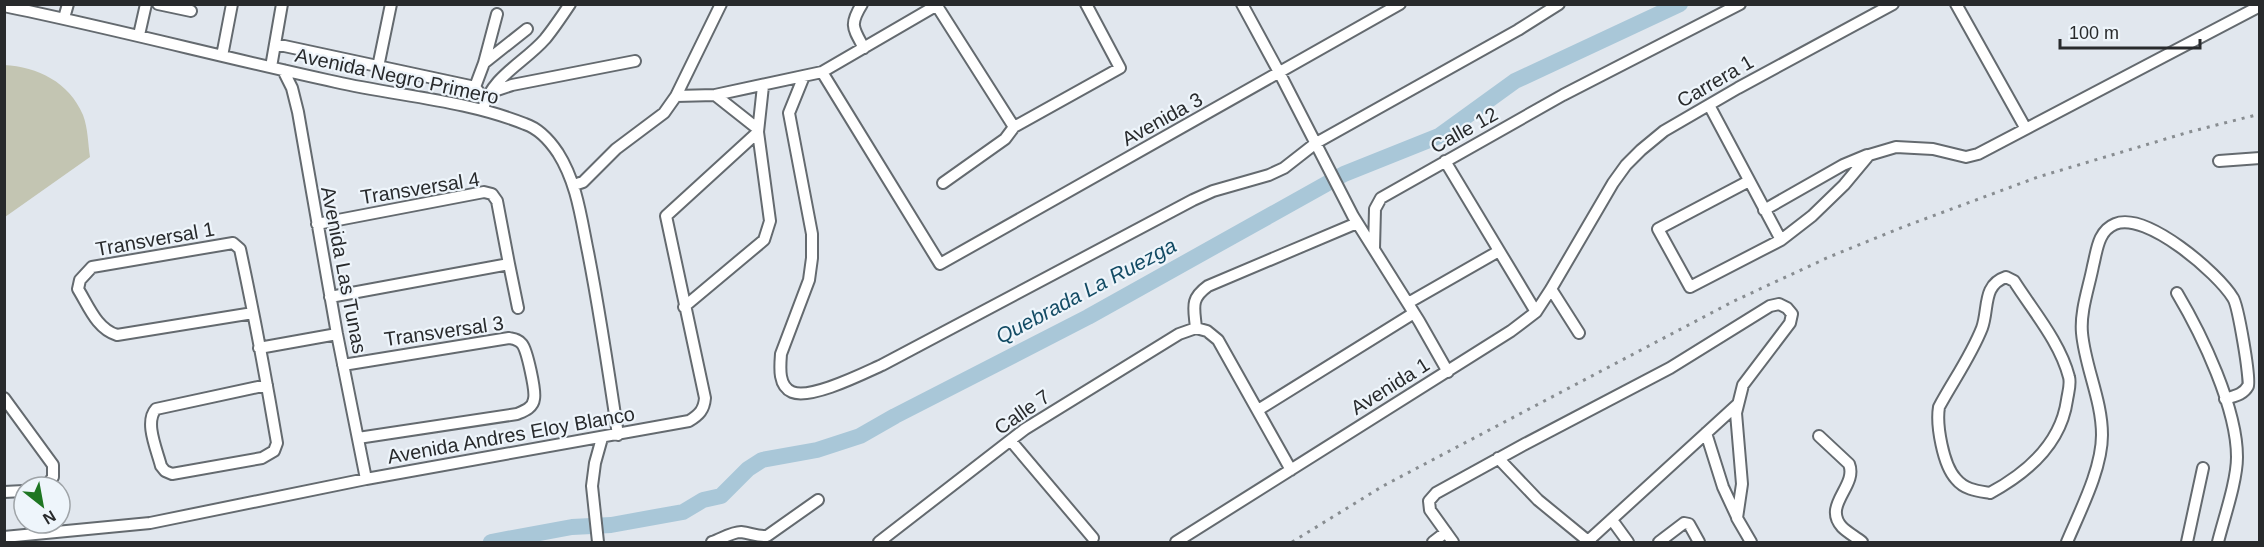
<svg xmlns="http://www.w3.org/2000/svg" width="2264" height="547" font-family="Helvetica,sans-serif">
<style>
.green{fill:#c3c5b2}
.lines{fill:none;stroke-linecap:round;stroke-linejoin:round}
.river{stroke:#a9c7d8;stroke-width:16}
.minor-casing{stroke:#646a6f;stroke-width:14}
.minor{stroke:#fff;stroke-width:10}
.rail{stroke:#888d91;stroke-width:3;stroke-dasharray:3 6;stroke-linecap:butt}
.labels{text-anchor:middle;stroke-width:4.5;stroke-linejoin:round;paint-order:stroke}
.street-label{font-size:20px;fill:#282a2c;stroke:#eef5fb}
.water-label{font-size:21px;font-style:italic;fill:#134b64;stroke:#eef5fb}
</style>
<rect width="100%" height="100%" fill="#e1e7ee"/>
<path class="green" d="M4,65C38,67 69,82 83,115C88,128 88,144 90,157L5,217Z"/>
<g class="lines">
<path class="river" d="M491,542L572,527L611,525L683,512L703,500L721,496L748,469L762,460L817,450L860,436L895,416L1088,317L1344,174L1439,136L1515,81L1680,4"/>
<defs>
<path id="minor" d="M158,4L191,11
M862,4C849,25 853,28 864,48
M1242,4L1280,74L1353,216L1419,321L1448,372
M1956,4L2026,129
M4,6C116,29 225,58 336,82C398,96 465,100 525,124C540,129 550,141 558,153C577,183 581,218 588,252C600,313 609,374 618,435
M937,6L1014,127L1120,68L1086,4
M64,18L68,4
M139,35L146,4
M275,44L475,87
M222,56L232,4
M484,63L527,29
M271,67L282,4
M378,67L391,4
M283,70L292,88L298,112L337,334L366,479
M822,72L940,264L1400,4
M804,76L789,113L812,234V258L809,280L781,354C780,367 778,386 792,392C811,400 864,373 882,365L1193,200L1213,191L1269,175L1284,168L1316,143L1518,30L1559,4
M479,92L475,87L484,63L497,14
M491,92L512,85L635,61
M715,95L758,129
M676,96L715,95L822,72L939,4
M1709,105L1781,240
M483,109C492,76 524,63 545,39C554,28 562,16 570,4
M1445,161L1536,312
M2219,161L2260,158
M1749,181L1658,229L1690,287L1781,240L1812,216L1844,185L1869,155L1896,147L1933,149L1966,157L1978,154L2260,6
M943,183L1005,139L1014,127
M574,185L583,182L616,149L664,113L676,96L721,4
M1764,210L1843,165L1867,155
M317,224L484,192L492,194L497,201L509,264L330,297
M1374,249L1375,209L1381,198L1563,95L1740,4
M509,264L518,308
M2006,277L2014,281C2033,311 2060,342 2069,377C2071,384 2068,393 2067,400C2061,443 2027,473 1990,493C1978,491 1965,490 1956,479C1943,465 1936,425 1939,407C1953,381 1971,356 1982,328C1989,309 1982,285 2006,277Z
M1551,289L1579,333
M2177,293C2202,335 2237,408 2237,457C2237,481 2224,518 2218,542
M1408,303L1499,251
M684,307L764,240L770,221L758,132L763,86
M253,313L117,335C97,329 89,307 78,289L80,280L92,267L233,243L240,249C254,314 266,378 277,443L274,451L262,458L172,474L165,471L161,466C157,450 144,422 156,409L267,385
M1196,328C1194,307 1190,299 1208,286L1357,223
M1196,328L1207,331L1218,340L1291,470
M259,348L337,334
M343,365L509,338C514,339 518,339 522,344C527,350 536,391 534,399C533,408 524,411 517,414L358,438
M4,398L53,465V477L46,487
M1258,410L1414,313
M1706,433L1723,487L1737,517
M1819,436L1849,464C1858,486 1822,505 1842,527C1848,533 1856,537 1862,542
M1011,441L1093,538
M1498,458L1538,500L1588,541L1586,542
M4,492L24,491
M1612,520L1628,542
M4,537L150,523L366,479L689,421C699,415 704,410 705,398L666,216L758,132
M598,542L592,486L595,463L602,438
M712,542C721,539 732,532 741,532C751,533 757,537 767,536L818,500
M879,542L1025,429L1179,334L1196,328
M1176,542L1511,331L1536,312L1551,289L1613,183L1626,165L1641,150L1664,131L1738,88L1893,4
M1433,542L1446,532
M1453,542L1430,510L1429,501L1436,493L1525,444L1670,368L1770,306L1779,304L1787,308L1792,314L1790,323L1743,385L1736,413L1742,484L1737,518L1751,542
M1591,542L1588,541L1738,404
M1659,542L1684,523L1689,524L1699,542
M2067,542C2080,511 2102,469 2102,435C2102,400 2085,367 2082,333C2080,311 2089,287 2093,266C2097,250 2098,231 2115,224C2146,211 2218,273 2233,298C2238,305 2251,381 2248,386C2243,395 2234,396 2225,399
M2187,542L2203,468"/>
</defs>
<use href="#minor" class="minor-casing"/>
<use href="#minor" class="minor"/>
<path class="rail" d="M1292,542L1383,486L1734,301L1829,257L1903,227L2038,177L2189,132L2260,114"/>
</g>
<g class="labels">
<g class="street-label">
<text transform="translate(397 76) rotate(12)" y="7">Avenida Negro Primero</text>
<text transform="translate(1715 81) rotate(-30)" y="7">Carrera 1</text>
<text transform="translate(1162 119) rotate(-29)" y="7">Avenida 3</text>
<text transform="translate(1464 130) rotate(-29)" y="7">Calle 12</text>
<text transform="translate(420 188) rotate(-9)" y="7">Transversal 4</text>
<text transform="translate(155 239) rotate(-10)" y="7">Transversal 1</text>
<text transform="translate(344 270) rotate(79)" y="7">Avenida Las Tunas</text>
<text transform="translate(444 331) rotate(-8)" y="7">Transversal 3</text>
<text transform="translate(1390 386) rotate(-32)" y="7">Avenida 1</text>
<text transform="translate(1022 412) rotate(-35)" y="7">Calle 7</text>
<text transform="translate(511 435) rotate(-10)" y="7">Avenida Andres Eloy Blanco</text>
</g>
<g class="water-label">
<text transform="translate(1086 291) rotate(-28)" y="7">Quebrada La Ruezga</text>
</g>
</g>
<rect width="2264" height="547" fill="none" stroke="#282a2c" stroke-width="12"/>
<g transform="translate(42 505) rotate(149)"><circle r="28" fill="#eef5fb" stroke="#9fa4a8" stroke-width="1.5"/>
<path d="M0-4.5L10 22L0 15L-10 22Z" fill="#1e7622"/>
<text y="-9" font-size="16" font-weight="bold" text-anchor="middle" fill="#282a2c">N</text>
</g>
<path d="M2060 39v9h140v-9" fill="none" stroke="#282a2c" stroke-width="3"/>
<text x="2069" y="39" font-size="18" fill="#282a2c" stroke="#eef5fb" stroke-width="4.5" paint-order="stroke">100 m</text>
</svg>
